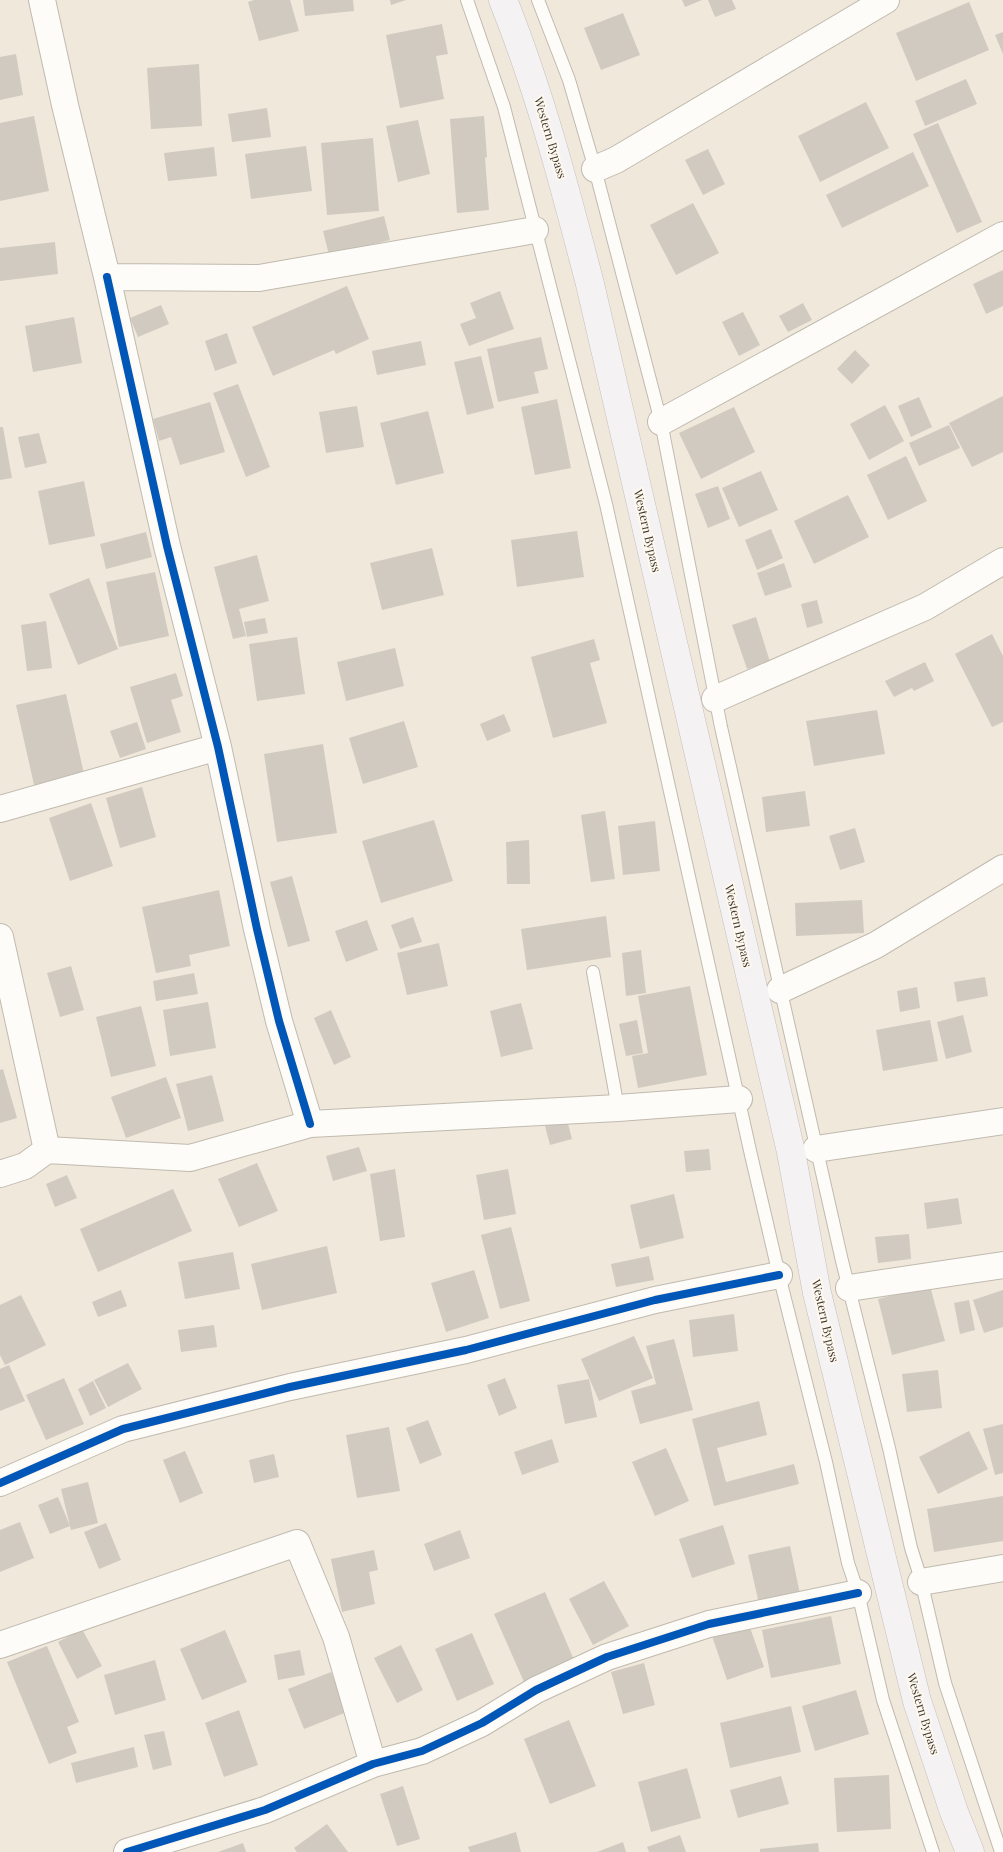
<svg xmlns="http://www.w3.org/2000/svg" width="1003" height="1852" font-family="'Playfair Display',serif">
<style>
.building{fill:#d0cac0}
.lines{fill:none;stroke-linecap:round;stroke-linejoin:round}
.service-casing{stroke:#c0baaf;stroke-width:14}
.minor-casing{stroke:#c0baaf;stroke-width:28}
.primary-casing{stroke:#c5bebe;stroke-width:29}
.service{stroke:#fdfcf9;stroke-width:12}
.minor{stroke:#fdfcf9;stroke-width:26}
.primary{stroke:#f5f2f4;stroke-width:28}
.cycleway-casing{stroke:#fef8ef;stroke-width:11}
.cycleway{stroke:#0057b8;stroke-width:8}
.labels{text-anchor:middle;stroke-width:4;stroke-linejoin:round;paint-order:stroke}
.street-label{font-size:12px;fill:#403b31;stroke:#fef8ef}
</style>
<rect width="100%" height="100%" fill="#f0e8da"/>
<path class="building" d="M254,0H290L299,31L259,41L248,2Z
M303,0H353L354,11L305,16Z
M390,0H406L391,5Z
M682,0H702L685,7Z
M708,0H732L736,9L715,17Z
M969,2L989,50L916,81L896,33Z
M623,13L640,55L601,70L584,28Z
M442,24L448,54L436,56L444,99L400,108L386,35Z
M1003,32V54L995,35Z
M16,54L23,95L0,100V57Z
M199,64L202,126L151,129L147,68Z
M966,79L977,104L925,126L915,101Z
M866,102L889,148L820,182L798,136Z
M267,108L271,137L232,142L228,114Z
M34,116L49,191L0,201V123Z
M484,116L487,157L485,158L489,210L457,213L450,119Z
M418,120L430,174L398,182L386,126Z
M938,123L982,222L957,233L913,134Z
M373,138L379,211L327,215L321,143Z
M306,146L312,191L251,199L245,154Z
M214,147L217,176L168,181L164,153Z
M708,149L725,184L703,195L685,160Z
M913,152L929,186L842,228L826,195Z
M693,203L719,253L676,275L650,225Z
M384,216L390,240L329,255L323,231Z
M55,242L58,274L0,281V248Z
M1003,270V306L986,314L973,284Z
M347,286L369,339L336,354L334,350L273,376L252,327Z
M500,291L514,329L469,346L460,324L476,318L470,303Z
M803,303L812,320L788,332L779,316Z
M161,305L169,324L138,337L130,318Z
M743,312L760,345L739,356L722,322Z
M74,317L82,363L33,372L25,326Z
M227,333L237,363L215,371L205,341Z
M541,337L548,369L534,372L539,393L498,402L487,349Z
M421,341L426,365L377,375L372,351Z
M855,350L870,365L852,384L837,369Z
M481,356L494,408L467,415L454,362Z
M238,384L270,467L246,477L213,393Z
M1003,396V452L972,467L949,423Z
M919,397L932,427L911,437L898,406Z
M557,399L571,468L535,475L521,407Z
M210,402L225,452L180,465L171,437L159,441L153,419Z
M885,405L904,441L869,460L850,424Z
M357,406L364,447L326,453L319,412Z
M734,407L755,452L701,479L679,433Z
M428,411L444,473L396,485L380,423Z
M949,425L960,448L919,466L909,443Z
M0,427H3L12,478L0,480Z
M39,433L47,463L25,468L18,437Z
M906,456L927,501L888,520L867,475Z
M761,471L778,510L739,527L722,488Z
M84,481L95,536L49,545L38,491Z
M718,486L730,519L708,528L695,494Z
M848,495L869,537L814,564L794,521Z
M771,529L783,558L757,570L745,540Z
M577,531L584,577L517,587L511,540Z
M146,532L152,557L106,569L100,544Z
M432,548L444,595L382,610L370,563Z
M257,555L269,601L239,609L246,636L233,639L214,567Z
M784,563L792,587L765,596L757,573Z
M155,572L169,636L119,647L106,582Z
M89,578L118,649L78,665L49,594Z
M817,600L823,623L807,628L801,604Z
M756,617L770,662L747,669L732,625Z
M265,618L268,633L247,637L244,622Z
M46,621L52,668L27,671L21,625Z
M992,634L1003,656V722L992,727L955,654Z
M297,637L305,694L257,701L249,644Z
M594,639L600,660L590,663L607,723L553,738L531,657Z
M395,648L404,686L346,701L337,662Z
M925,662L934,681L914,691L912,688L894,697L885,681Z
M176,673L183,696L171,700L181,732L147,743L130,687Z
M66,694L85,778L35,789L16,705Z
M877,710L885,754L814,766L806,721Z
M504,714L511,731L487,741L480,724Z
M404,721L418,767L363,784L349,738Z
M137,722L146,749L120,758L110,731Z
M323,744L337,833L277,842L264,754Z
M142,787L156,837L120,848L106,798Z
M805,791L810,826L766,832L762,797Z
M91,803L113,866L70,881L49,818Z
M605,811L615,879L591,882L581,815Z
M434,820L453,881L381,903L362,841Z
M655,821L660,871L623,875L618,826Z
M855,828L865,862L840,870L829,836Z
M529,840L530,884H507L506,842Z
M292,876L310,941L288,947L270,882Z
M219,890L230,946L189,955L191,966L156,973L142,907Z
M862,900L864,933L796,936L795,903Z
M606,916L611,957L527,970L521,929Z
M413,917L422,942L400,949L391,925Z
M367,920L378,950L346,962L335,931Z
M439,943L448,986L407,995L397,953Z
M641,950L646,993L626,996L622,953Z
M71,966L84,1010L60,1017L47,973Z
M194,973L198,994L156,1001L153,981Z
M985,977L988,996L957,1002L954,982Z
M690,986L707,1075L638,1088L632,1056L648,1053L638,996Z
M917,987L920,1008L900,1012L897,991Z
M208,1002L216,1048L170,1056L163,1010Z
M521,1003L533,1049L501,1057L490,1011Z
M141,1006L156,1066L111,1077L96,1017Z
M331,1010L351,1057L334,1065L314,1018Z
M963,1015L972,1052L946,1059L937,1022Z
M637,1020L643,1053L626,1056L619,1024Z
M930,1020L938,1061L883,1071L876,1030Z
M3,1069L17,1118L0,1123V1070Z
M212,1075L224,1121L188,1131L176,1084Z
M166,1077L181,1118L126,1138L111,1097Z
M567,1120L572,1139L550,1145L545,1126Z
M359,1147L367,1171L333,1181L326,1156Z
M709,1149L711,1170L686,1172L684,1151Z
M257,1163L278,1211L239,1227L218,1179Z
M395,1169L405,1237L380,1241L370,1174Z
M508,1169L516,1214L484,1220L476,1175Z
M67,1175L77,1198L55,1207L46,1184Z
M173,1189L192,1231L98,1272L80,1229Z
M674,1194L684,1238L640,1249L630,1205Z
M958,1198L962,1224L927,1229L924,1203Z
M511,1227L530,1301L500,1309L481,1235Z
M909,1234L911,1259L878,1263L875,1237Z
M327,1246L337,1293L262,1310L251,1264Z
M233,1252L240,1289L185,1299L178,1262Z
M649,1256L654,1280L616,1287L611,1264Z
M474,1270L489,1318L446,1332L431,1283Z
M930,1286L945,1341L892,1355L878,1299Z
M121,1290L127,1306L98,1317L92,1302Z
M1003,1290V1327L984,1333L973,1300Z
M21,1295L46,1345L5,1365L0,1355V1305Z
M969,1300L975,1330L960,1334L954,1303Z
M734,1314L738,1351L693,1357L689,1320Z
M214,1325L217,1347L181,1352L178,1330Z
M634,1336L653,1378L599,1401L581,1359Z
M674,1339L693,1410L640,1424L631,1391L656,1384L646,1346Z
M128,1363L142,1389L108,1407L94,1380Z
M9,1365L25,1401L0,1411V1369Z
M938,1370L942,1408L907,1412L902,1374Z
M64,1378L84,1424L46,1440L26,1395Z
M505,1378L517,1408L499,1416L487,1385Z
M589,1379L597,1417L565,1424L557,1385Z
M93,1381L106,1408L90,1416L78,1389Z
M759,1401L767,1435L717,1448L726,1482L794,1464L799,1484L714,1506L692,1419Z
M428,1420L442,1455L420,1464L406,1428Z
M1003,1424V1473L995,1475L983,1429Z
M389,1427L400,1491L357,1498L346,1435Z
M969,1431L988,1469L938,1494L919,1457Z
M552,1439L559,1462L522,1475L514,1452Z
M666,1448L689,1501L655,1516L632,1462Z
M185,1451L203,1493L180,1503L163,1460Z
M274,1454L279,1477L254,1483L249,1460Z
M88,1482L98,1523L71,1530L61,1489Z
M1003,1496V1541L934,1552L927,1509Z
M58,1497L70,1526L50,1534L38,1505Z
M20,1522L34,1558L0,1572V1530Z
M106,1523L121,1560L99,1569L84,1532Z
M723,1525L735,1564L692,1578L679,1539Z
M460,1530L470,1558L434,1571L424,1544Z
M790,1546L800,1594L759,1604L748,1555Z
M374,1550L378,1570L369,1572L375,1604L342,1612L331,1559Z
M604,1581L629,1626L593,1645L569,1599Z
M545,1592L574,1660L524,1682L494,1614Z
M831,1616L841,1664L771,1678L762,1630Z
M748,1622L764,1667L727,1680L712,1636Z
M82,1629L102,1666L77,1679L58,1642Z
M225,1630L247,1682L202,1700L180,1649Z
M472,1633L494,1684L457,1701L435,1649Z
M401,1645L423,1690L397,1703L374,1658Z
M47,1646L79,1722L67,1727L77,1753L49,1764L7,1662Z
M300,1650L305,1675L278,1680L274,1655Z
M155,1660L166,1700L115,1715L104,1675Z
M644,1663L655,1705L623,1714L611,1672Z
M331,1672L347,1712L304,1729L288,1689Z
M856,1690L869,1734L815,1751L802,1706Z
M791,1706L801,1752L730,1768L720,1723Z
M239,1710L258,1765L224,1777L205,1723Z
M569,1720L596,1786L550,1804L524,1739Z
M164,1731L172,1765L153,1770L144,1735Z
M134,1747L138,1767L76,1783L71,1763Z
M687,1768L701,1818L651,1832L638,1782Z
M889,1775L891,1829L837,1832L834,1778Z
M781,1776L789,1804L738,1818L730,1790Z
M403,1786L420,1839L397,1846L380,1794Z
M327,1824L348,1852H297L294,1848Z
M516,1832L521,1852H470L468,1847Z
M680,1835L686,1852H649L647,1847Z
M623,1842L626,1852H597Z
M243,1843L246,1852H218Z
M818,1843L819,1852H760V1849Z"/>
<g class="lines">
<defs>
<path id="service" d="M467,0L504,107L606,504L751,1155L779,1275L826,1462L848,1563L858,1593L883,1700L933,1852
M538,0L569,80L595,169L661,422L721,727L842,1261L889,1448L911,1548L920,1576L945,1683L1001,1852
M593,972L618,1108"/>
<path id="minor" d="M42,0L65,105L107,277L259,278L535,230
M595,169L616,160L886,0
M107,277L167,546L218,747L257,929L279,1021L310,1124
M661,422L1003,235
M715,699L925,607L1003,561
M0,809L218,747
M0,937L47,1150
M780,990L876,945L1003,868
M816,1149L1003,1121
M0,1174L25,1166L47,1150L190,1158L310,1124L618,1108L739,1099
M849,1288L1003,1265
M0,1483L123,1429L290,1387L466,1350L655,1300L779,1275
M921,1582L1003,1568
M0,1645L297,1543L336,1637L373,1764
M127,1852L265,1810L373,1764L422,1751L482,1723L536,1690L607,1657L709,1624L858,1593"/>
<path id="primary" d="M503,0C540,92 565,188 590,284L791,1152L817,1293L917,1701L954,1812L970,1852"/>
</defs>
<use href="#service" class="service-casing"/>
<use href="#minor" class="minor-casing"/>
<use href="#primary" class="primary-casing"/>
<use href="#service" class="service"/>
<use href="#minor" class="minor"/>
<use href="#primary" class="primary"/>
<defs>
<path id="cycleway" d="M107,277L167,546L218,747L257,929L279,1021L310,1124
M0,1483L123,1429L290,1387L466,1350L655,1300L779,1275
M127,1852L265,1810L373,1764L422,1751L482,1723L536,1690L607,1657L709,1624L858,1593"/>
</defs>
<use href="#cycleway" class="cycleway-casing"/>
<use href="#cycleway" class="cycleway"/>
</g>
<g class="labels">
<g class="street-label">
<text transform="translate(550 138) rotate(73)" y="4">Western Bypass</text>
<text transform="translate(647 531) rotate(77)" y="4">Western Bypass</text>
<text transform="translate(738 926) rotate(77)" y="4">Western Bypass</text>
<text transform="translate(825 1321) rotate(77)" y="4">Western Bypass</text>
<text transform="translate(923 1714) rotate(73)" y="4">Western Bypass</text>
</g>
</g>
</svg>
